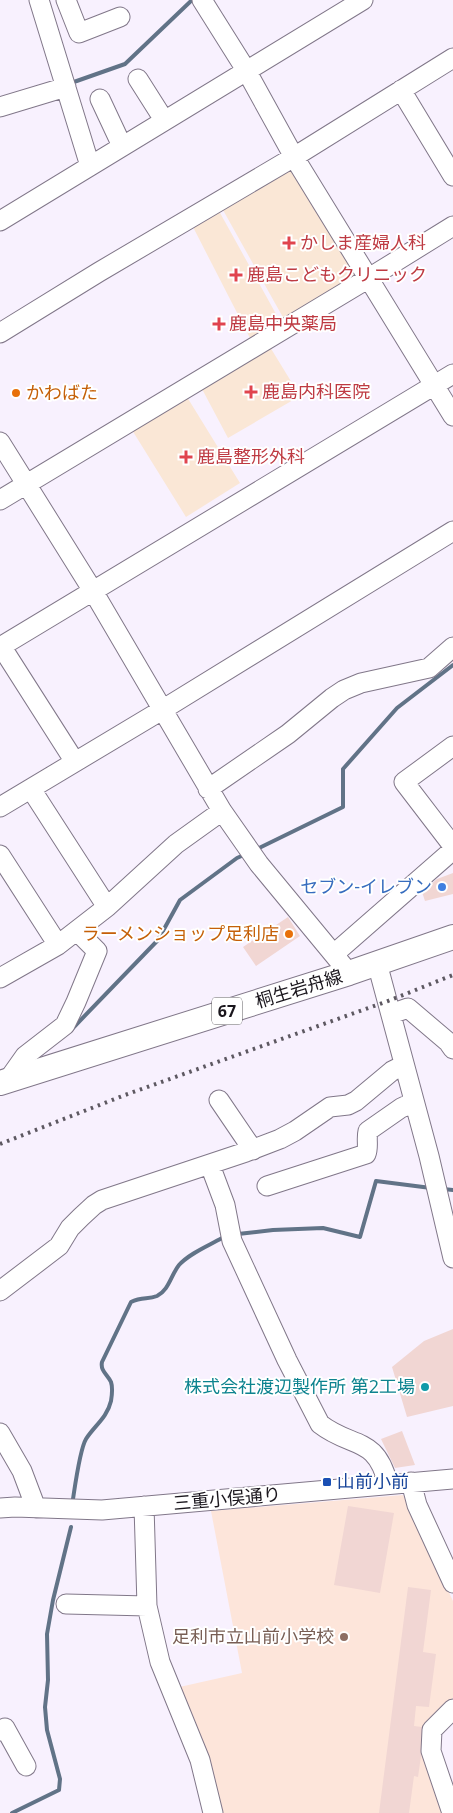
<svg xmlns="http://www.w3.org/2000/svg" width="453" height="1813" font-family="'Open Sans','Noto Sans JP',sans-serif">
<style>
.education{fill:#fde5da}
.medical{fill:#fae7d6}
.lines{fill:none;stroke-linecap:round;stroke-linejoin:round}
.stream{stroke:#617387;stroke-width:4}
.building{fill:#f1d6d3}
.minor-casing{stroke:#817789;stroke-width:21}
.major-casing{stroke:#817789;stroke-width:26}
.minor{stroke:#fff;stroke-width:19}
.major{stroke:#fff;stroke-width:24}
.rail{stroke:#5d5861;stroke-width:4;stroke-dasharray:2.5 5;stroke-linecap:butt}
.health-dot{fill:#e0444e;stroke:#fff;stroke-width:2}
.food-dot{fill:#e8710a;stroke:#fff;stroke-width:2}
.shop-dot{fill:#3f7fe0;stroke:#fff;stroke-width:2}
.culture-dot{fill:#0f9aa8;stroke:#fff;stroke-width:2}
.transit-dot{fill:#1a4fb4;stroke:#fff;stroke-width:2}
.education-dot{fill:#8d6e63;stroke:#fff;stroke-width:2}
.labels{text-anchor:middle;stroke-width:4;stroke-linejoin:round;paint-order:stroke}
.shield{fill:#fff;stroke:#5f5c61;stroke-width:1}
.shield-label{font-size:16px;font-weight:bold;fill:#1a161d}
.health-label{font-size:18px;fill:#be3a42;stroke:#fff;text-anchor:start}
.food-label{font-size:18px;fill:#c56008;stroke:#fff;text-anchor:start}
.shop-label{font-size:18px;fill:#366cbe;stroke:#fff;text-anchor:end}
.street-label{font-size:18px;fill:#1a161d;stroke:#fff}
.culture-label{font-size:18px;fill:#0d838f;stroke:#fff;text-anchor:end}
.transit-label{font-size:18px;fill:#164399;stroke:#fff;text-anchor:start}
.education-label{font-size:18px;fill:#785e54;stroke:#fff;text-anchor:end}
</style>
<rect width="100%" height="100%" fill="#f8f1fe"/>
<path class="education" d="M403,1495L453,1601V1698L430,1722L445,1813H219L175,1688L242,1673L211,1511Z"/>
<path class="medical" d="M291,169L356,275L285,321L223,210Z
M219,211L281,323L251,340L193,227Z
M270,347L300,396L228,438L202,389Z
M187,397L240,483L186,517L132,430Z"/>
<g class="lines">
<path class="stream" d="M71,83L125,64L192,0
M255,850L343,807V769L397,708L453,665
M72,1029L158,940L180,900L237,858L246,854
M443,1189L453,1190
M238,1234L273,1230L323,1228L360,1237L376,1181L431,1188
M73,1499C75,1486 80,1449 86,1439C94,1426 107,1418 111,1401C112,1395 113,1388 111,1382C108,1375 100,1371 102,1362L131,1302C142,1296 148,1300 157,1296C169,1290 171,1275 179,1265C190,1253 208,1246 222,1238
M12,1813L59,1790L60,1779L47,1730L45,1707L48,1680L47,1634L53,1600L71,1527"/>
</g>
<path class="building" d="M453,873V894L425,901L422,892L437,879Z
M288,917L300,936L256,966L243,947Z
M453,1329V1406L407,1417L392,1367L424,1341Z
M402,1431L415,1465L395,1468L381,1439Z
M348,1506L394,1513L380,1593L334,1585Z
M408,1587L431,1590L423,1652L436,1654L429,1707L416,1706L414,1726L422,1727L421,1756L418,1777L414,1776L409,1813H379Z"/>
<g class="lines">
<defs>
<path id="minor" d="M39,0L90,166
M66,0L79,33L120,17
M202,0L246,70L294,157L453,416
M138,79L164,120
M401,90L453,176
M100,99L122,146
M0,107L66,87
M0,221L363,0
M0,333L99,272L294,157L453,58
M0,442L93,591L222,811L259,864L349,973
M0,500L369,278L453,226
M1,646L75,762
M0,647L453,374
M453,746L404,782L453,846
M31,789L107,907
M208,789L288,734L332,698L344,690L361,683L429,668L453,647
M0,807L162,710L453,531
M0,855L58,945
M334,954L453,850
M377,963L429,1156L453,1258
M0,978L58,945L107,907L176,844L222,811
M391,1014L408,1008L448,1042L453,1049
M8,1080L25,1056L65,1025L76,1002L97,951L77,931
M219,1100L253,1150
M210,1165L225,1205L232,1241L287,1360L320,1424C352,1449 376,1435 388,1484
M267,1186L366,1154C369,1147 366,1139 368,1131L401,1108L414,1102
M0,1291L59,1246L70,1228L81,1217L94,1205L102,1200L246,1152L280,1139L295,1131L330,1107L348,1105L356,1101L392,1071L404,1065
M0,1433L22,1471L36,1508
M411,1482L417,1505L453,1583
M144,1506L147,1606L160,1662L200,1760L213,1813
M0,1508L15,1507L102,1510L453,1479
M66,1604L147,1606
M0,1731L5,1728L26,1766
M452,1813L431,1751L432,1730L453,1709"/>
<path id="major" d="M0,1083L349,973L453,937"/>
</defs>
<use href="#minor" class="minor-casing"/>
<use href="#major" class="major-casing"/>
<use href="#minor" class="minor"/>
<use href="#major" class="major"/>
<path class="rail" d="M0,1144L125,1095L388,1001L453,975"/>
</g>
<g class="health-dot">
<path d="M286.5 235.5h5v5h5v5h-5v5h-5v-5h-5v-5h5z"/>
<path d="M233.5 267.5h5v5h5v5h-5v5h-5v-5h-5v-5h5z"/>
<path d="M216.5 316.5h5v5h5v5h-5v5h-5v-5h-5v-5h5z"/>
<path d="M248.5 384.5h5v5h5v5h-5v5h-5v-5h-5v-5h5z"/>
<path d="M183.5 449.5h5v5h5v5h-5v5h-5v-5h-5v-5h5z"/>
</g>
<g class="food-dot">
<circle cx="16" cy="393" r="5"/>
<circle cx="289" cy="934" r="5"/>
</g>
<circle class="shop-dot" cx="442" cy="887" r="5"/>
<circle class="culture-dot" cx="425" cy="1387" r="5"/>
<rect class="transit-dot" x="322" y="1477" width="10" height="10" rx="2.5"/>
<circle class="education-dot" cx="344" cy="1637" r="5"/>
<g class="labels">
<rect class="shield" x="212" y="997.5" width="30" height="27" rx="4"/>
<g class="shield-label">
<text x="227" y="1017">67</text>
</g>
<g class="health-label">
<text x="300" y="249">かしま産婦人科</text>
<text x="247" y="281">鹿島こどもクリニック</text>
<text x="229" y="330">鹿島中央薬局</text>
<text x="262" y="398">鹿島内科医院</text>
<text x="197" y="463">鹿島整形外科</text>
</g>
<g class="food-label">
<text x="26" y="399">かわばた</text>
<text x="279" y="940" text-anchor="end">ラーメンショップ足利店</text>
</g>
<g class="shop-label">
<text x="432" y="893">セブン-イレブン</text>
</g>
<g class="street-label">
<text transform="translate(299 989) rotate(-17)" y="6">桐生岩舟線</text>
<text transform="translate(227 1499) rotate(-5)" y="6">三重小俣通り</text>
</g>
<g class="culture-label">
<text x="415" y="1393">株式会社渡辺製作所 第2工場</text>
</g>
<g class="transit-label">
<text x="337" y="1488">山前小前</text>
</g>
<g class="education-label">
<text x="334" y="1643">足利市立山前小学校</text>
</g>
</g>
</svg>
